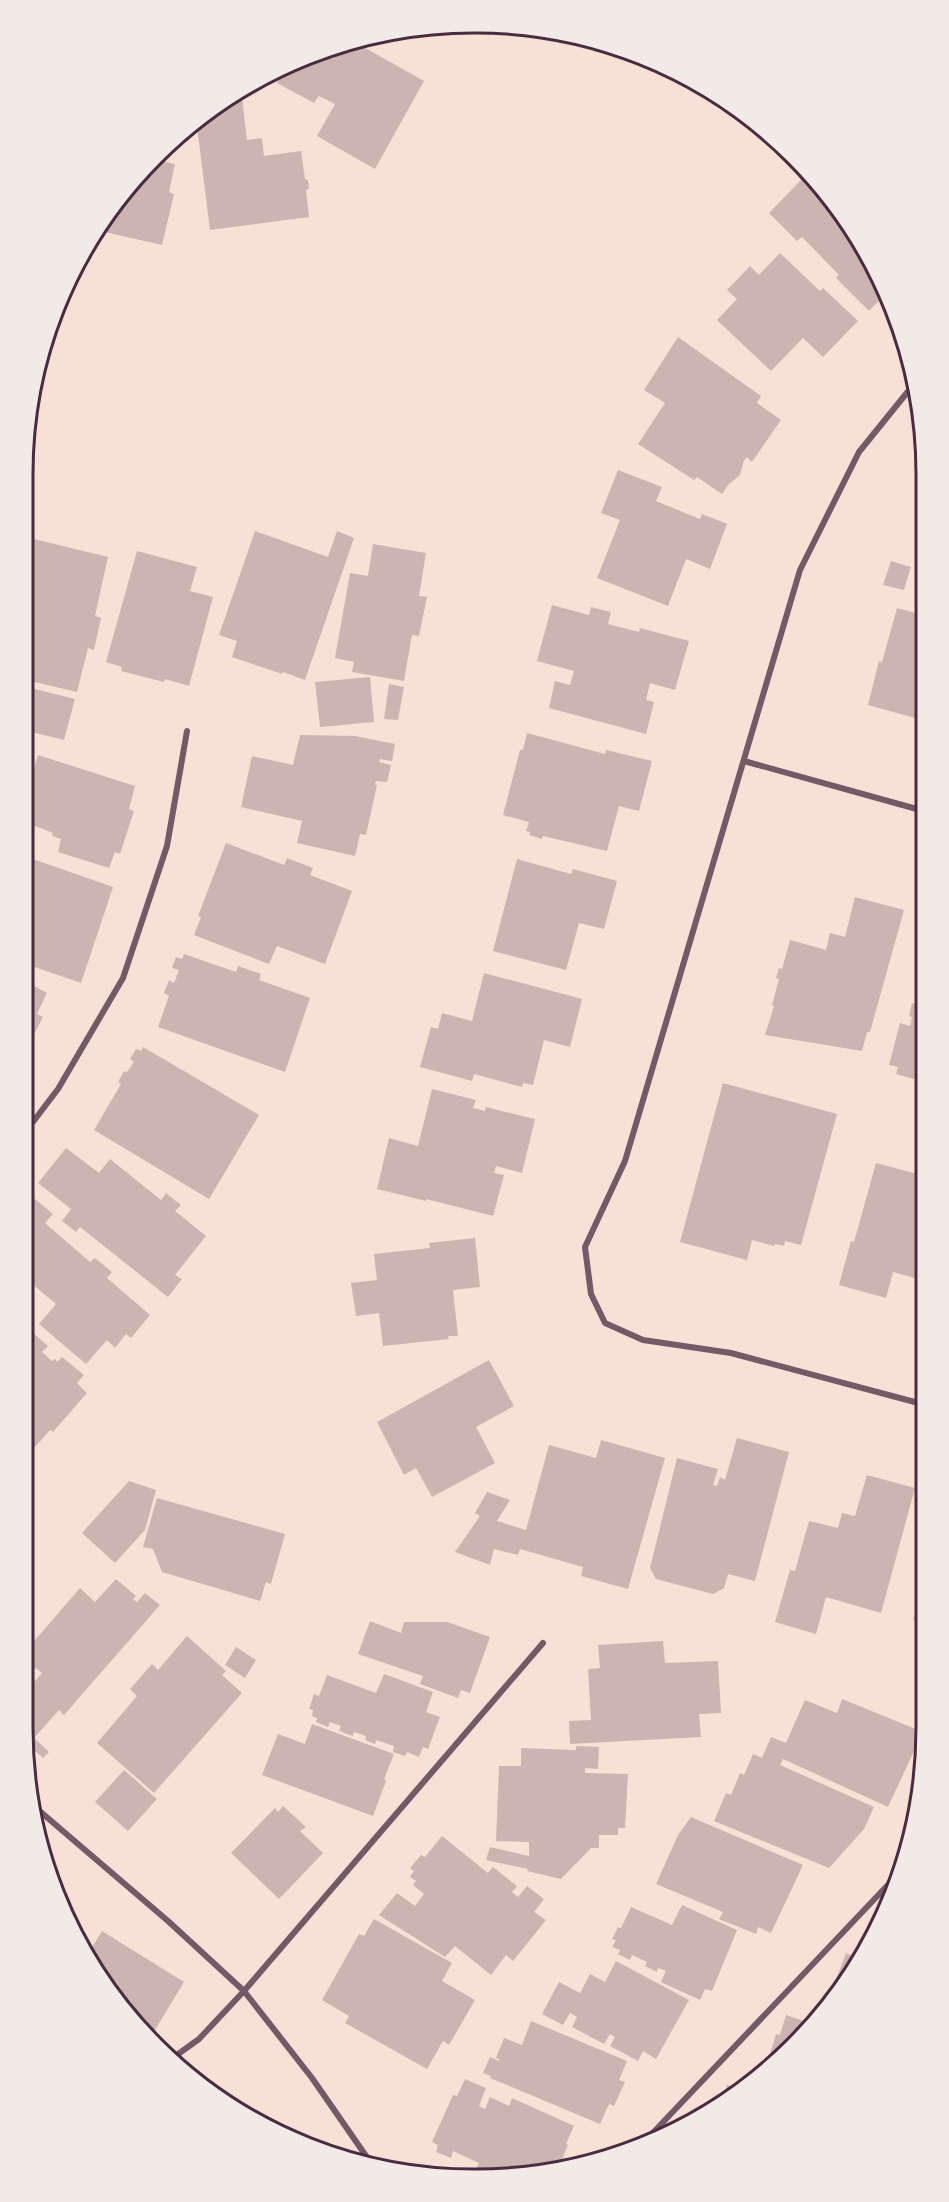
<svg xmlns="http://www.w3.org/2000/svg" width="949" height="2202" font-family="'Nunito Sans',sans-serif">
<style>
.building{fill:#ccb4b1}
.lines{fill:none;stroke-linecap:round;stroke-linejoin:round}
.minor{stroke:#755966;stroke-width:6}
.rim{fill:none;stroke:#4a2c40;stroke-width:3}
</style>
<rect width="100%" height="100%" fill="#f7e1d7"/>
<path class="building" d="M445,23L472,24L476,33L432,26Z
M351,40L424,81L375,169L317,136L335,104L319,96L314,103L277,83L288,64Z
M242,97L247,140L262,138L264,156L301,151L305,179L308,180L309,189L306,190L309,217L210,230L196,119L227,99Z
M153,159L175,164L169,192L174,194L162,245L96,230L135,176Z
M802,179L827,205L833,199L887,292L869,311L836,278L839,275L802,237L797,241L769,213Z
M780,253L820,291L823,288L858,321L823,357L803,338L771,371L717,320L737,299L727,290L750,266L759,275Z
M678,337L761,396L757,403L781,420L752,462L747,457L744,460L740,475L728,485L722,494L697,477L694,480L638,444L665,403L644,390Z
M618,470L662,487L656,501L700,519L702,514L727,524L710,569L686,559L668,606L597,578L620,520L601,513Z
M255,531L328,557L337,531L354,538L305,680L283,672L282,674L232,657L237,641L219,635Z
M34,539L108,557L95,616L101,618L94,650L88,648L77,692L26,680L27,676L23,675V588Z
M373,544L426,553L419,596L427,597L419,636L412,635L404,681L352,672L354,662L335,658L350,573L368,576Z
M137,551L197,567L190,591L213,597L189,686L165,679L164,682L121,671L122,667L106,662Z
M891,561L911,567L904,590L883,585Z
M552,605L589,615L591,607L611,612L608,624L639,632L640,628L689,641L675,690L650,683L646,700L654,702L646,734L549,708L555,681L570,685L574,671L537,661Z
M897,608L923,615V695L921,694L915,718L868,705L879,661L882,662Z
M370,677L374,722L320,727L315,682Z
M389,684L404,687L398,720L384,719Z
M23,686L75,699L64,740L23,730Z
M527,733L605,754L606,750L652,761L639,811L619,806L607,851L543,836L542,839L529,835L530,832L526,831L529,822L503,815L520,750H523Z
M300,735L355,736L395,744L392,761L380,759L379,762L391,765L387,782L376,781L375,784L377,785L366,835L360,834L355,856L297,843L302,821L241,807L252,756L293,765Z
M38,755L135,786L129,809L134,811L120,854L115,852L109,868L58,852L61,839L52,836L53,833L35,826L34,830L23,827V803Z
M226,843L284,865L287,858L313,868L310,875L352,891L325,964L277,946L269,964L194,935L201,917L198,916Z
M30,858L113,887L81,983L23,963V879Z
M517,859L571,874L573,869L617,881L604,929L579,923L566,970L493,951Z
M855,897L904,910L870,1032H867L862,1051L765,1035L774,1006L772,1005L779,979L776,978L779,968L782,969L790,940L826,950L830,933L845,937Z
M184,954L236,972L238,966L261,974L259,980L310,998L285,1072L158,1027L169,996L164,993L169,980L174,983L179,970L172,968L176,957L182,959Z
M484,973L582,999L570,1047L544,1040L533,1085L523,1083L522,1087L474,1074L472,1081L420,1067L431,1027L438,1029L442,1013L472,1021Z
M924,974V991L925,1082L896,1074L898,1067L889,1065L900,1023L910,1026L912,1017L909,1016L912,1003L915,1004Z
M23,980L47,993L37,1014L43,1017L23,1056Z
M143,1047L259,1115L209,1199L94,1130L121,1084L118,1082L124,1071L127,1072L134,1062L130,1059L136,1049L141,1051Z
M723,1083L837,1114L801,1245L785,1241L784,1246L775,1244L774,1246L752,1240L747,1260L680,1242Z
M432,1089L476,1100L473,1108L485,1111L486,1107L535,1119L522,1173L496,1166L494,1173L504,1175L493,1216L426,1199V1201L377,1189L389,1138L418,1146Z
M66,1148L99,1173L110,1159L161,1200L166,1193L181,1205L175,1211L206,1236L175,1275L182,1279L168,1297L80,1227L76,1232L62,1221L71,1209L38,1183Z
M876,1163L925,1176V1281L893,1272L886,1298L839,1285L851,1241L854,1242Z
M35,1199L53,1214L45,1223L90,1262L95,1258L112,1272L107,1278L150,1315L131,1338L126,1334L115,1348L107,1340L86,1364L39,1324L56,1304L23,1276V1202L28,1208Z
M475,1238L480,1287L453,1290L458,1336H448L449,1339L383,1346L379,1313L356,1316L351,1283L377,1280L374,1254L430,1248L429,1243Z
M23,1324L48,1346L42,1352L52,1361L55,1359L57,1362L62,1357L84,1375L77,1383L87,1393L53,1432L50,1430L35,1447L23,1436Z
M489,1360L514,1406L476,1427L495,1463L432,1497L416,1468L404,1475L377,1422Z
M737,1438L789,1452L755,1581L728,1574L724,1588L713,1594L656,1579L650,1568L677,1458L718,1469L713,1485L717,1486L720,1477L725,1480Z
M601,1440L665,1458L628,1589L581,1576L583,1567L520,1549L518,1555L494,1549L490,1565L455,1552L480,1516L475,1513L487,1492L510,1500L497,1521L526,1530L549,1445L596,1458Z
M23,1454L33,1464L23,1476Z
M867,1475L915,1488L881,1613L826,1597L816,1634L775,1622L790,1570L795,1571L809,1521L838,1528L842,1513L855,1516Z
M129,1481L156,1490L145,1530L115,1563L82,1533Z
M157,1498L285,1534L271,1584L266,1582L260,1601L162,1572L153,1549L143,1547Z
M926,1576V1624L913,1620Z
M116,1579L136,1596L133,1599L137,1602L145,1593L160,1605L64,1715L59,1710L34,1738L49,1752L43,1758L25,1742L22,1728L23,1670L35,1681L42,1673L36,1668L34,1669L23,1659V1654L80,1588L95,1602Z
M370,1621L401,1633L404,1622H447L490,1637L470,1693L461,1690L458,1698L420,1684L423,1676L358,1654Z
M187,1636L226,1671L222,1675L242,1693L154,1793L97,1743L137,1696L130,1689L152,1664L158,1670Z
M663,1641L665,1663L718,1661L721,1713L699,1714L701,1737L570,1744L569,1721L591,1720L588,1669L600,1668L598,1645Z
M236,1647L256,1660L245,1678L225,1665Z
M384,1674L433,1692L426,1712L440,1717L428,1749L423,1747L419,1757L407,1752L405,1756L393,1752L394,1746L376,1740L375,1744L365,1740L366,1736L354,1732L353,1736L339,1731L341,1726L330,1722L328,1727L316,1722L317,1718L312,1716L313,1710L309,1709L314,1694L319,1696L327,1675L376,1693Z
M842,1699L923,1732L888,1807L783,1759L780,1765L874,1807L864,1829L829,1868L714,1821L726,1793L731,1795L740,1773L744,1775L753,1754L762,1758L771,1737L786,1743L805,1700L837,1713Z
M312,1724L394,1754L384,1779L386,1781L373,1816L262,1775L278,1734L305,1744Z
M576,1746L599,1747L598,1769L585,1768V1773L628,1774L625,1828H618V1835H599V1848H591L561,1879L527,1871L528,1869L486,1860L490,1847L529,1856V1842L496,1841L499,1766H521V1748L576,1750Z
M124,1770L157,1799L128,1831L95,1802Z
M283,1806L306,1827L300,1831L323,1853L279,1899L231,1853L275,1808L278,1812Z
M691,1817L803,1865L771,1933L758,1927L756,1934L719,1919L723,1912L656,1884L678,1835Z
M442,1836L488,1873L493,1867L517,1886L512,1892L518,1897L527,1886L544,1899L534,1912L546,1920L513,1961L506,1955L491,1975L455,1946L445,1957L379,1915L397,1893L415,1906L424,1894L413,1885L416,1881L410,1877L414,1871L410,1868L421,1855L425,1857Z
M682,1905L737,1930L712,1991L705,1989L700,2000L661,1982L666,1971L658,1968L657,1972L645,1966L647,1962L632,1955L630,1960L618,1954L620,1950L612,1947L616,1940L612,1939L618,1927L621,1928L631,1907L672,1925Z
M374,1919L452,1963L442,1981L475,2000L449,2045L443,2041L427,2069L345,2023L349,2016L322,2000L359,1934L364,1936Z
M102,1931L184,1982L150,2038L134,2025L80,1946L89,1952Z
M846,1953L862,1959L836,1995L831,1993Z
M616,1961L689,2000L656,2059L643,2051L638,2061L610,2046L615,2037L610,2034L604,2044L572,2027L577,2017L570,2013L563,2025L542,2014L559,1982L580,1993L590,1974L605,1982Z
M786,2015L815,2025L767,2064L776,2034L780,2035Z
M531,2021L627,2061L619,2080L625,2082L614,2106L609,2104L600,2124L490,2078L491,2076L483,2073L490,2057L499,2061V2059L496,2058L504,2038L522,2045Z
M465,2079L486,2088L479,2106L485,2109L490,2097L509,2106L512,2098L574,2126L566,2144L568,2145L557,2171L471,2179L479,2163L453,2151L451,2158L436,2152L438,2145L432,2142L453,2095L457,2096Z
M727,2085L738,2088L722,2101Z
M226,2098L275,2128L274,2129L249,2119Z"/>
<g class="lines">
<path class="minor" d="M914,384L859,452L800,570L625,1161L585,1247L591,1294L605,1323L643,1340L731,1353L926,1405
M744,761L924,811
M23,1135L58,1089L123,978L167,846L187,731
M36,1808L168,1921L244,1991L312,2078L373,2166
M174,2057L199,2039L244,1991L543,1643
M648,2138L903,1869"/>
</g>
<path d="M0 0H949V2202H0ZM474 33H475A441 441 0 0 1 916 474V1728A441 441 0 0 1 475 2169H474A441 441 0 0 1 33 1728V474A441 441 0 0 1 474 33Z" fill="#f1eae7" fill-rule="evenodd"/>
<path class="rim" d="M474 33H475A441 441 0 0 1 916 474V1728A441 441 0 0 1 475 2169H474A441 441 0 0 1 33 1728V474A441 441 0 0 1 474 33Z"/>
</svg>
